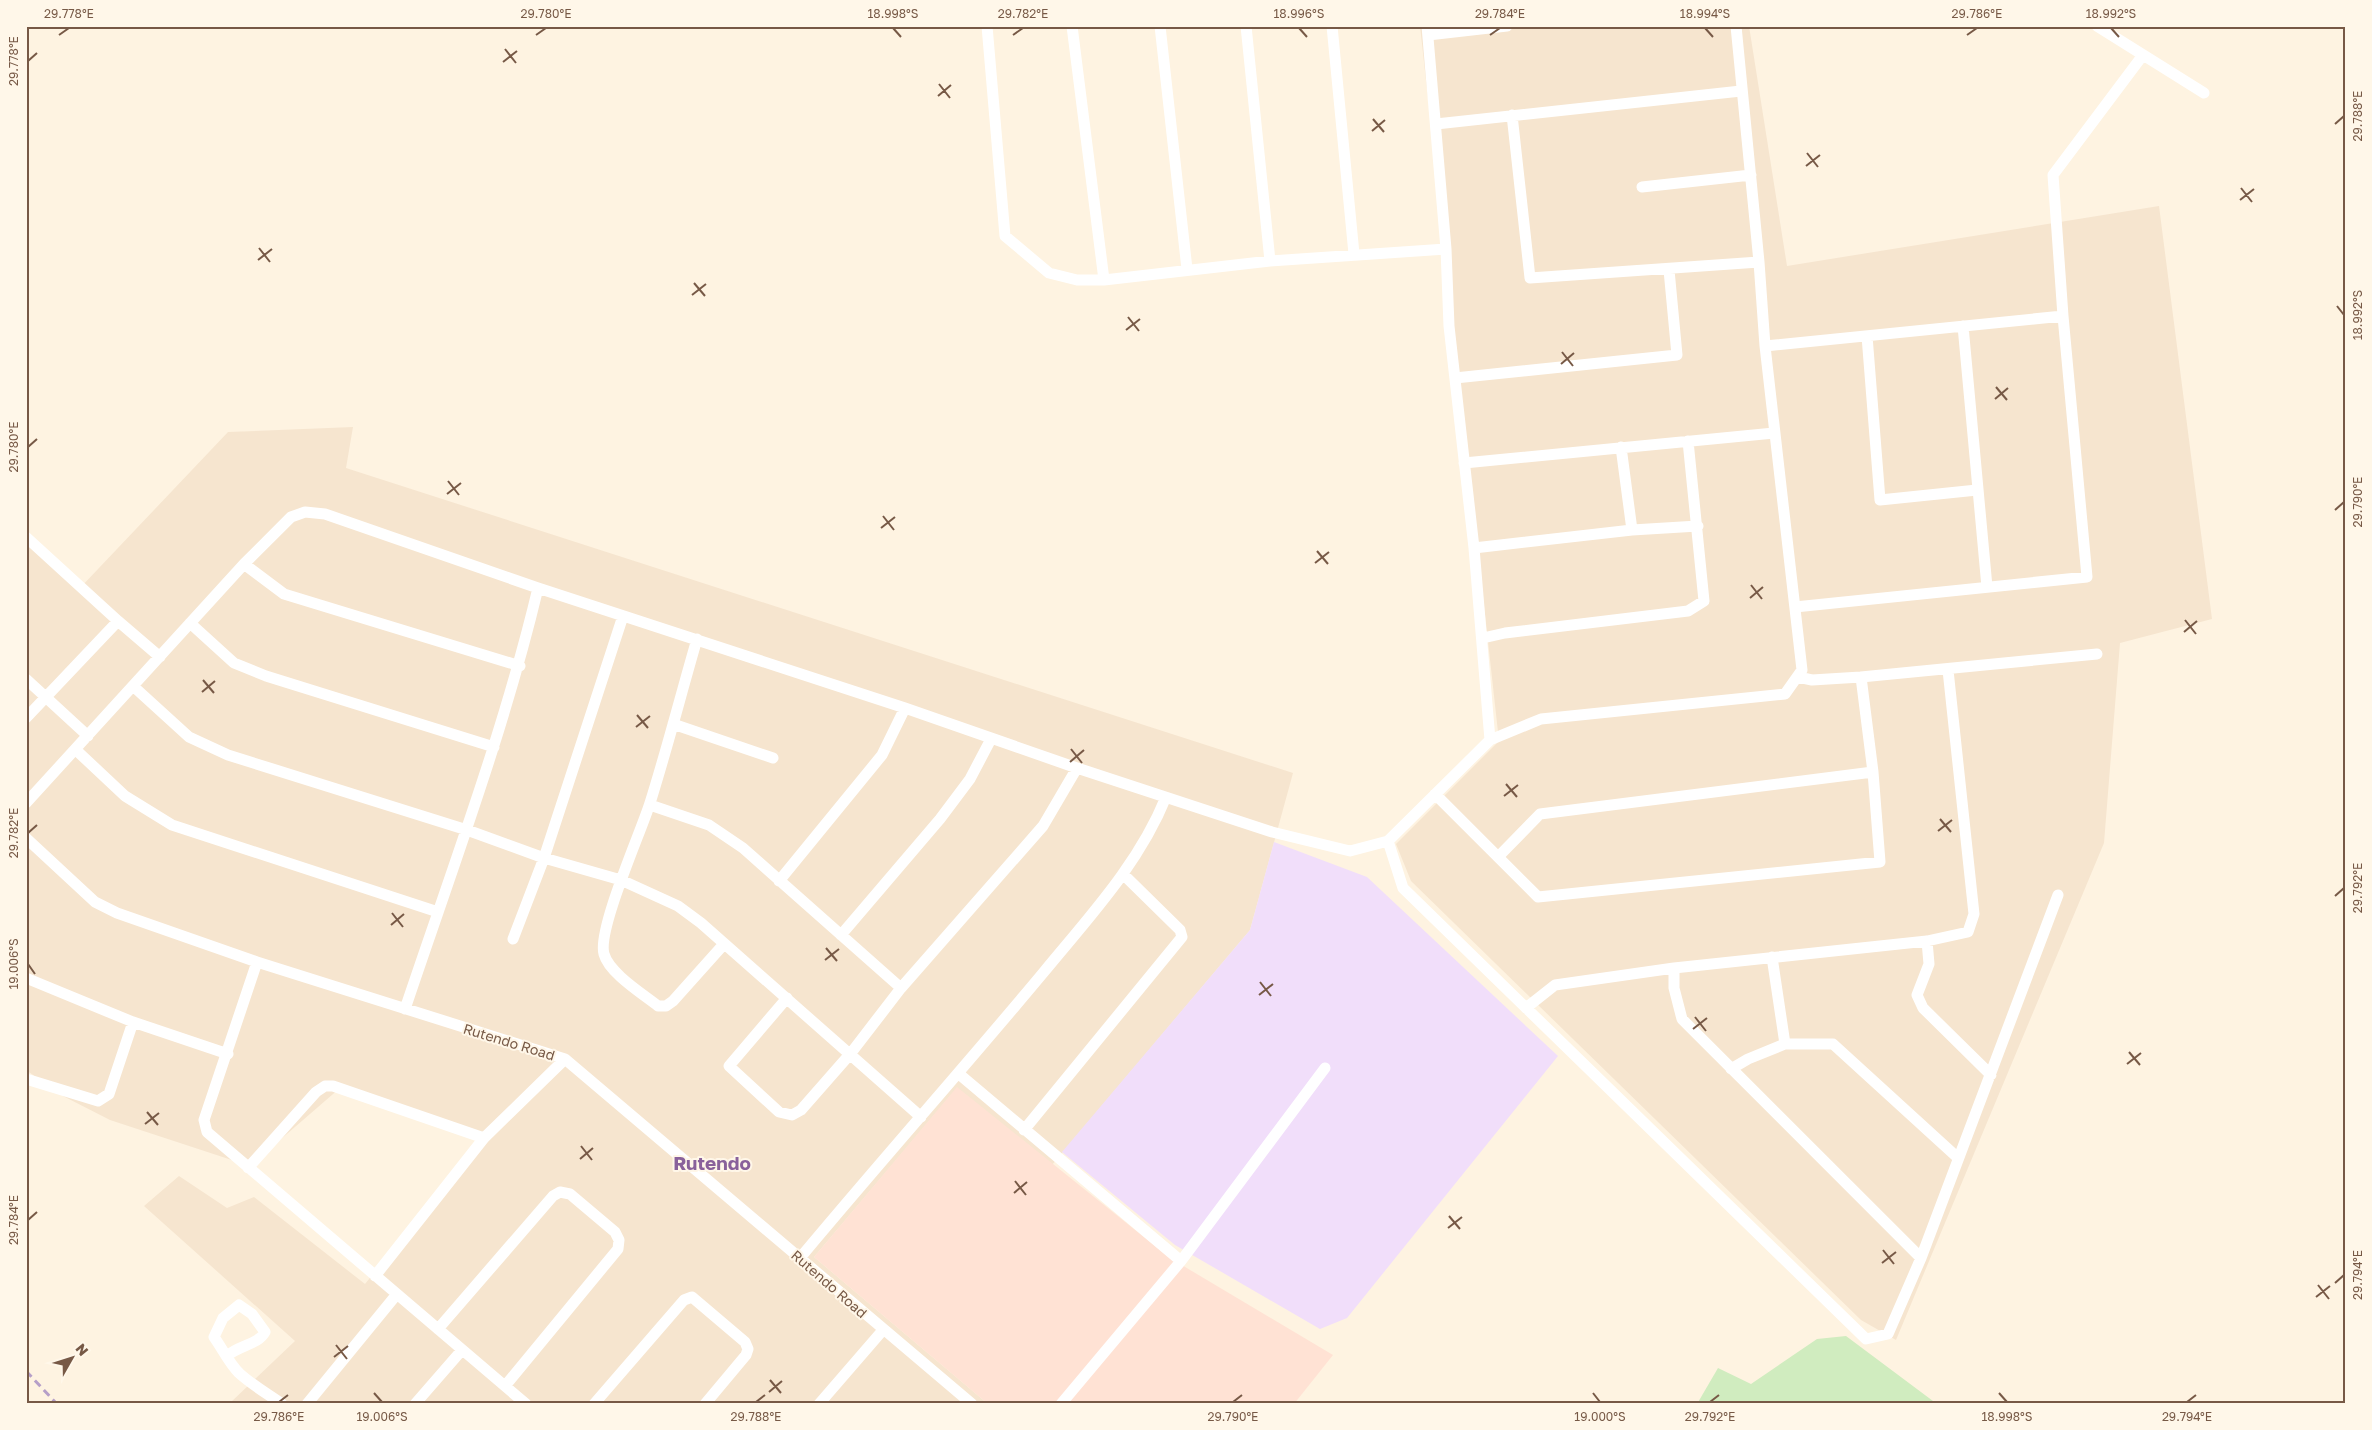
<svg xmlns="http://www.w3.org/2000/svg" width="2372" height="1430" font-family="'Golos Text',sans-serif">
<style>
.residential{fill:#f6e5cf}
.commercial{fill:#ffe2d4}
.education{fill:#f1defa}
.green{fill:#d0ecbf}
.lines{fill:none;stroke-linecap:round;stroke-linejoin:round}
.street{stroke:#fff;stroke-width:11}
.rail{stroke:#b69fc8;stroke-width:3;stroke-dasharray:8 5;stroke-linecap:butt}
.ticks{fill:none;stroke:#775946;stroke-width:2}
.labels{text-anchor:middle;stroke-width:4;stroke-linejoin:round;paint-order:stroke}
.street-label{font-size:14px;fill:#775946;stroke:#fff7e9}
.district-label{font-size:19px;font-weight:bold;fill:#89619b;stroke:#fff7e9}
.neatline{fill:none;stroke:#775946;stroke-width:2}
.ticks-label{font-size:12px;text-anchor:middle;fill:#775946}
</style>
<rect width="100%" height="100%" fill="#fef3e1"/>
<path class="residential" d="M1420,26H1749L1787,266L2159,206L2212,619L2120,643L2104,843L1896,1340L1861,1320L1411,881L1396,844L1499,741Z
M353,427L346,468L1293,773L1250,930L1052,1165L957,1088L814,1257L988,1404L231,1402L295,1341L144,1206L179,1176L227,1208L254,1197L365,1284L484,1138L340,1088L250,1166L110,1120L63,1096L26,1070V540L80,588L228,432Z"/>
<path class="commercial" d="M957,1087L1170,1258L1333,1355L1294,1404H988L814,1257Z"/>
<path class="education" d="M1274,842L1367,877L1558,1056L1347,1318L1320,1329L1175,1245L1062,1152L1250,930Z"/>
<path class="green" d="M1846,1336L1937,1404H1697L1718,1368L1751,1384L1817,1339Z"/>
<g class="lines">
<path class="street" d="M987,26L1005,236L1049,273L1077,280H1104L1270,261L1446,249
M1072,26L1104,280
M1160,26L1187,269
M1246,26L1270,261
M1332,26L1354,254
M1427,26L1446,249L1449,326L1474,548L1490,740
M2097,26L2204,93
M1428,35L1507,26
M1512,115L1530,278L1759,262
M1436,124L1741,91
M1642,187L1751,175
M2063,316L2053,175L2143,55
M1963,326L1987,587
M1867,336L1880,500L1977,490
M1765,346L2063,316L2087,577L1795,607
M1455,378L1677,355L1669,270
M1621,447L1632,530
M1464,463L1774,433
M26,537L118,621L160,657
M1474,548L1632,530L1698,526
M244,564L284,594L520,666
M190,623L234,663L266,676L494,747
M1483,638L1505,633L1688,611L1704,601L1688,441
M697,639C681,694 667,749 650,803C641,832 597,930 604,954C609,973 643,994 658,1006H666L673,1001L724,944
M1798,677L1812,680L1861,677L2097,654
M26,679L88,736
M133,686L189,737L228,755L467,830L544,858L621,880L678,906L701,923L921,1117
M26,718L118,621
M673,724L773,758
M76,750L125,796L172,825L438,912
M1435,794L1538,897L1880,862L1873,772L1861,677
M26,803L244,564L291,517L305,512L325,514L538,588L905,708L1077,768L1272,832L1350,851L1388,841L1490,740L1541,719L1785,694L1802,670L1765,346L1759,262L1736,26
M650,805L709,825L743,848L901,988
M26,838L95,902L117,913L257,962L565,1059L972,1404
M1388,841L1403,888L1866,1339L1888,1334L1921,1258L2058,895
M1498,857L1540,814L1873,772
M779,881L882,755L905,708
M841,935L940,819L970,779L991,739
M513,939L544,858L623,616
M1927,941L1929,964L1917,995L1923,1008L1991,1075
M1772,957L1785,1044
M257,962L204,1120L207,1132L526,1404
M1674,968V988L1682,1019L1921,1258
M26,978L133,1022L228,1054
M787,998L729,1066L779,1112L792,1115L801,1110L851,1053L901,988L1043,826L1077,768
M1526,1008L1555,985L1674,968L1927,941L1968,932L1974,914L1948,670
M405,1009C452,869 504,731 538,588
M1731,1069L1748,1059L1785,1044H1833L1958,1158
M959,1074L1181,1261
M26,1079L98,1101L109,1094L133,1022
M1024,1130L1182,937L1180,930L1124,875
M484,1138L565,1059
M248,1168L316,1092L325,1086H333L484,1138L375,1276
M800,1258C880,1162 963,1069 1043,973C1089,917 1139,864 1166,797
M438,1329L553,1196L560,1192L570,1194L615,1232L619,1240L618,1249L505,1386
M227,1356C239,1345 258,1345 265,1332L252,1314L239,1305L223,1318L214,1337C222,1348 229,1363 239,1373C252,1385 268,1394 282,1404
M307,1404L397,1294
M415,1404L462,1350
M594,1404L684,1300L692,1297L745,1342L748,1349L746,1355L705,1404
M819,1404L883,1330
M1061,1404L1181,1261L1325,1068"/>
<path class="rail" d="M26,1371L57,1404"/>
</g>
<path class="ticks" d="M893,28L901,37M1299,28L1307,37M1705,28L1713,37M2111,28L2119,37M59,35L69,28M536,35L546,28M1013,35L1023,28M1490,35L1500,28M1967,35L1977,28M505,49L516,63M28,61L37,53M503,62L517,51M939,84L950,98M938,96L951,85M1373,119L1384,132M2335,124L2344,116M1372,131L1385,120M1807,153L1818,167M1806,166L1820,155M2241,188L2252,202M2240,200L2254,189M259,248L270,262M258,260L272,249M694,283L705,296M692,295L706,284M2337,306L2344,315M1128,317L1139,331M1126,330L1140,319M1562,352L1573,366M1561,364L1574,353M1996,387L2007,400M1995,399L2008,388M28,447L37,439M448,481L459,495M447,494L461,483M2335,510L2344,502M883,516L894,530M881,528L895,517M1317,551L1328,564M1315,563L1329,552M1751,585L1762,599M1750,598L1763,587M2185,620L2196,634M2184,632L2197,621M203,680L214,693M202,692L215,681M637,715L648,728M636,727L650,716M1071,749L1082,763M1070,762L1084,750M1506,784L1517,797M1504,796L1518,785M1940,819L1951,832M1938,831L1952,820M28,833L37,825M2335,896L2344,888M392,913L403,927M391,925L404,914M826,948L837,961M825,960L839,949M28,964L35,974M1260,982L1271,996M1259,995L1273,984M1695,1017L1706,1031M1693,1029L1707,1018M2129,1052L2140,1065M2127,1064L2141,1053M147,1112L158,1125M145,1124L159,1113M581,1146L592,1160M580,1159L593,1148M1015,1181L1026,1195M1014,1193L1027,1182M1449,1216L1460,1229M28,1220L37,1212M1448,1228L1462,1217M1883,1250L1894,1264M1882,1263L1896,1252M2335,1283L2344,1275M2318,1285L2329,1299M2316,1297L2330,1286M336,1345L347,1359M334,1357L348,1346M770,1380L781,1393M769,1392L782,1381M374,1393L382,1402M1593,1393L1600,1402M1999,1393L2007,1402M279,1402L288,1395M756,1402L765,1395M1233,1402L1242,1395M1710,1402L1719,1395M2187,1402L2196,1395"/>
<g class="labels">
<g class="street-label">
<text transform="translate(509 1042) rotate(17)" y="5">Rutendo Road</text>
<text transform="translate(829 1284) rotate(41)" y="5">Rutendo Road</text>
</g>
<g class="district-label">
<text x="712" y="1170">Rutendo</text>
</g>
</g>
<rect width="2372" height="1430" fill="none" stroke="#fff7e9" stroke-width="55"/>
<g transform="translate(72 1358) rotate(51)" stroke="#fff7e9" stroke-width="4" paint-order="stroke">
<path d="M0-4L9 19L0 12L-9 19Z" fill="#775946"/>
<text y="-8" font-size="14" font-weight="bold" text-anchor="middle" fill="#775946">N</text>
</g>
<rect x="28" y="28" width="2316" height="1374" class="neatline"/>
<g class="ticks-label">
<text x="69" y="18">29.778°E</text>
<text x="546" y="18">29.780°E</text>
<text x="893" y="18">18.998°S</text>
<text x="1023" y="18">29.782°E</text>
<text x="1299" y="18">18.996°S</text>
<text x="1500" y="18">29.784°E</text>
<text x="1705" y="18">18.994°S</text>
<text x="1977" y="18">29.786°E</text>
<text x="2111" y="18">18.992°S</text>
<text transform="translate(14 61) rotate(-90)" y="4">29.778°E</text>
<text transform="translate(2358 116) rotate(-90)" y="4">29.788°E</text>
<text transform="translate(2358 315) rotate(-90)" y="4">18.992°S</text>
<text transform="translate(14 447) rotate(-90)" y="4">29.780°E</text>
<text transform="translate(2358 502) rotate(-90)" y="4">29.790°E</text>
<text transform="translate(14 833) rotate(-90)" y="4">29.782°E</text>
<text transform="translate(2358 888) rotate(-90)" y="4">29.792°E</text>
<text transform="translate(14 964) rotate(-90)" y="4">19.006°S</text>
<text transform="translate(14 1220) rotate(-90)" y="4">29.784°E</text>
<text transform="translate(2358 1275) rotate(-90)" y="4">29.794°E</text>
<text x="279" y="1421">29.786°E</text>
<text x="382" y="1421">19.006°S</text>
<text x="756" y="1421">29.788°E</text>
<text x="1233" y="1421">29.790°E</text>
<text x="1600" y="1421">19.000°S</text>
<text x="1710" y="1421">29.792°E</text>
<text x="2007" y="1421">18.998°S</text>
<text x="2187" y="1421">29.794°E</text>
</g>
</svg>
